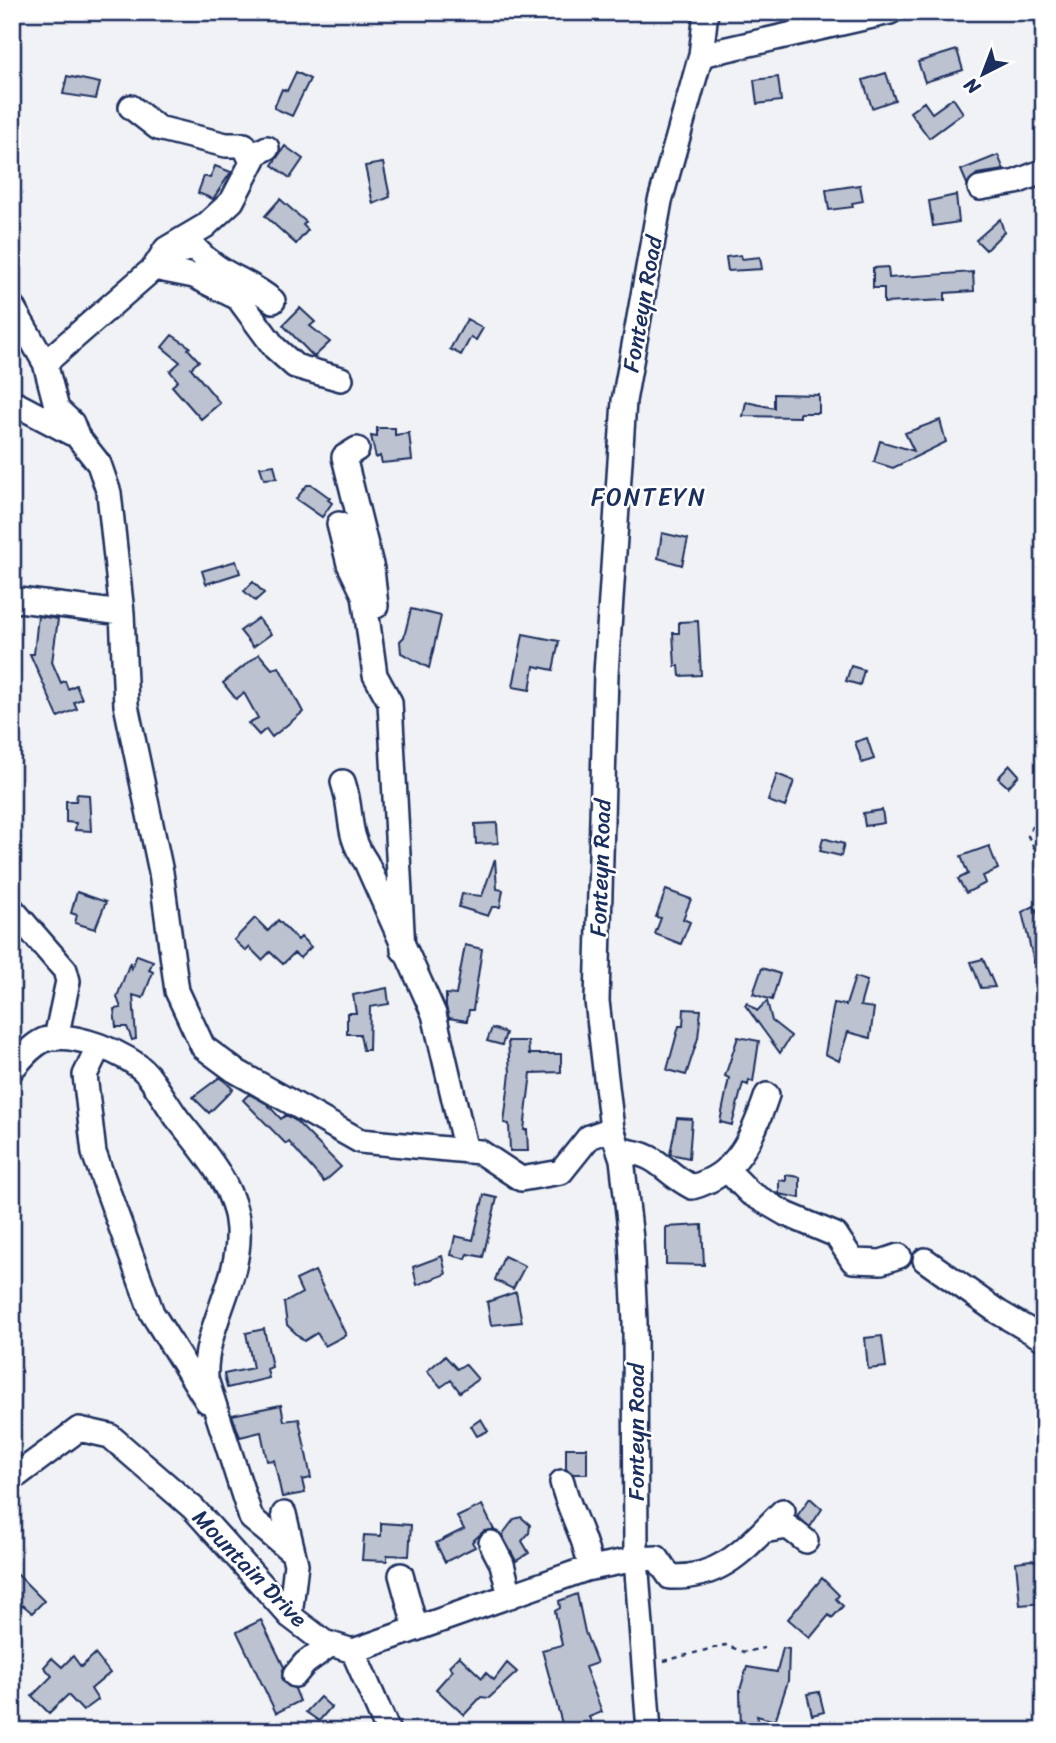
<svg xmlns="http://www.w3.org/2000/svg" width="1056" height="1743" font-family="Sriracha,sans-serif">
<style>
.building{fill:#bcc2d0;stroke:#1b2f5e;stroke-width:2}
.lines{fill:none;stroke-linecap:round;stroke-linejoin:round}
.minor-casing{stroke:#1b2f5e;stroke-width:28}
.path{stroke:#1b2f5e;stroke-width:2.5;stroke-dasharray:5 5;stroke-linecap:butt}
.minor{stroke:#fff;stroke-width:23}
.labels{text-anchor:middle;stroke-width:5;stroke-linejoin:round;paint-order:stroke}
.street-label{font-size:23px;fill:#1b2f5e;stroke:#fff}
.neighbourhood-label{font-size:24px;letter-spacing:2px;fill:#1b2f5e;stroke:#fff}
</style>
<rect width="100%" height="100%" fill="#f1f2f5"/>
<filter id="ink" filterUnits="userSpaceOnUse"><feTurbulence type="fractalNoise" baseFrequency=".0143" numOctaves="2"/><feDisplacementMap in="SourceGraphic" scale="14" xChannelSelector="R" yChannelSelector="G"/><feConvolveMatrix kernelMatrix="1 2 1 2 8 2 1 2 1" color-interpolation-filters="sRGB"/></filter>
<g filter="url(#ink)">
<path class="building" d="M957,50L963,70L925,82L918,62Z
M296,72L310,79L292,116L274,108L282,89L287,91Z
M886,73L895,100L872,108L863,80Z
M67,76L100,83L96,99L63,94Z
M778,77L781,101L757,104L754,80Z
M953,98L963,113L929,138L910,112L924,102L932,113Z
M285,146L303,159L290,178L272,165Z
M998,155L1004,170L977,174L967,184L961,170Z
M383,163L390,197L373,204L365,166Z
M215,166L231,172L213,199L198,193L204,176L210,178Z
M860,185L863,201L852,203L853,207L829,210L826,190Z
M956,195L959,222L933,226L929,201Z
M280,199L306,222L303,225L308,230L296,244L265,216Z
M1000,219L1004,232L986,250L976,240Z
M741,255L742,259L760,257L762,269L728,271L726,257Z
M888,267L889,278L973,272L974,291L945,293V300L884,303V288H873V268Z
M300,308L315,322L310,326L330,342L314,357L283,325Z
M467,319L483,328L476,340L471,337L461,355L450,349Z
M172,335L190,347L188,349L199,361L191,368L220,403L201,419L172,386L178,381L170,371L180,362L162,347Z
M774,394L819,395V413H800V417L743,416L746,402L774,408Z
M940,420L946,442L893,468L874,462L880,441L914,451L905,433Z
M377,428H395V435L409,433L412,460L382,463L380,456L376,458L371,436L377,437Z
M274,465L277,478L264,479L260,467Z
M307,485H312L330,498L328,500L332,503L322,517L296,499Z
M662,533L688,539L682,565L658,558Z
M236,561L240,573L206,584L202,571Z
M253,582L264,593L255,601L244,591Z
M411,609L441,616L429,668L401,653L400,641L404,637Z
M38,616L58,619L52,662L61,683L65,681L68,689L76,685L82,699L74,702L77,709L58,717L30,654H34Z
M258,618L271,634L253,647L240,631Z
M698,621L701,675L680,676L679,666H675L673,633H679V622Z
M523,634L559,641L553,670L534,666L530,690L513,687Z
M259,654L272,669L279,667L303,712L272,737L266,729L259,735L248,723L258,718L244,693L236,699L223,683Z
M851,666L864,670L860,685L846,681Z
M867,738L874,759L862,763L855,742Z
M1010,765L1019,775L1008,787L998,778Z
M777,774L794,781L785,807L768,801Z
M77,794L89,795L91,831L75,830L76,823L66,822V801H76Z
M882,810L884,823L865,826L863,813Z
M497,823L498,843L476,844L475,824Z
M823,838L844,844L841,856L820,851Z
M989,846L998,869L983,876L986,883L966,893L958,879L968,874L961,856Z
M495,859L497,889L503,890L500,907H492L488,916L459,907L462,894L482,896Z
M666,890L691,899L683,919L690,922L681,944L655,934L661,918L656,917Z
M77,892L106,902L95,929L75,923L77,915L71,913Z
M1034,906L1044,927V974L1037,975L1022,912Z
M255,918L268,931L278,920L298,940L301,937L311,947L300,958L294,953L283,964L270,952L262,960L249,947L246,951L234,940Z
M465,945L482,949L473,1010H469L467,1021L449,1018L446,1006V994L456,995Z
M137,955L153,961L149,970L153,972L143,998L133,995L136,1039L132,1040L127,1027H116L114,1009L121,1008L117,997L130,962L131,970Z
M983,959L995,987L981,988L971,962Z
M762,968L780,974L772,1000L753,994Z
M855,977L867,981L860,1006L874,1008L870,1038L848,1032L839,1061L825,1054L834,1003L846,1005Z
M387,988L389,1004L370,1007L369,1050H363L360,1034H347V1013H356L353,995Z
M767,1001L772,1021L791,1036L780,1053L745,1005L747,1003L757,1011Z
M684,1009L701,1010L698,1038L686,1075L667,1070L679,1026H683Z
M492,1028L506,1033L502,1045L487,1041Z
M738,1037L759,1041L753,1082L749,1080L748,1085L743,1083L732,1125L720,1122L729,1078L725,1076Z
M508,1041H528L529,1054H561V1072L531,1073L524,1130H527L528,1151H510L509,1124L504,1123L510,1073Z
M220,1077L233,1089L209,1113L193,1097Z
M249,1094L267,1104L281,1119L286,1115L296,1121L341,1167L324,1182L289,1142L286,1144L243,1100Z
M677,1118L692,1119L689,1158L670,1154Z
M786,1175L800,1177V1198L779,1194V1180L786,1181Z
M484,1195L497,1198L483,1257L468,1254L466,1259L451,1255L455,1236L473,1240Z
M702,1225L704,1265L666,1264V1227Z
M442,1256L446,1274L417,1285L413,1267Z
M504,1256L525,1266L513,1289L495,1280Z
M315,1271L346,1335L325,1346L317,1333L304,1341L287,1325L284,1303L302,1293L296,1280Z
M516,1292L522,1322L491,1325L487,1302Z
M264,1329L272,1367L267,1369L269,1378L227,1388L224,1374L253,1368L246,1333Z
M882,1336L886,1367L868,1369L865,1338Z
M445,1356L457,1369L465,1364L478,1379L460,1392L451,1380L441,1387L427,1371Z
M281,1405L284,1421L299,1419L311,1478L302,1480L305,1493L282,1497L274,1460L267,1461L261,1432L240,1437L232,1415Z
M481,1419L488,1431L477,1436L471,1426Z
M566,1448H587V1474H573L566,1469Z
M810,1498L822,1509L810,1527L797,1516Z
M482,1505L494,1530L484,1531L472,1542L475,1547L445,1562L436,1543L464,1529L457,1517Z
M521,1517L530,1525L529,1533L522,1541L529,1553L516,1561L502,1535L514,1519Z
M381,1523L411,1525L409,1556L387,1555V1561L362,1560L364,1535L381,1536Z
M1031,1560L1041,1562L1044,1603L1020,1605L1016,1562Z
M12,1569L44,1601L32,1613L23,1605L12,1615Z
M822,1578L839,1595L836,1599L843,1606L832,1618L829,1615L810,1638L788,1619Z
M577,1594L585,1632L597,1663L585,1667L602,1712L589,1717L593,1725L577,1731H564L542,1650L562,1645L555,1611L560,1608L559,1601Z
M261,1620L284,1667L282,1680L295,1689L300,1701L276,1713L237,1632Z
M783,1648L789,1649L788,1681L775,1721L757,1716L761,1731H741L740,1690L747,1667L777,1672Z
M95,1654L110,1673L91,1689L98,1700L83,1711L68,1695L49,1713L32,1696L52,1676L44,1667L52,1658L62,1667L73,1656L81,1667Z
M459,1656L482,1678L486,1673L494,1680L507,1663L517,1672L489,1698L481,1697L464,1715L436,1689L453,1670L449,1666Z
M819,1692L824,1712L812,1715L807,1694Z
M320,1697L331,1707L319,1721L306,1712Z"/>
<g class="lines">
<defs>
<path id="minor" d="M701,55L890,12
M131,107L158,128L226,145H244L252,162
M267,148L257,153L232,201L205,226L166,249L154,268L45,363L57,409L72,423L77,436L99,464L109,493L122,613L126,705L161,872L177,991L203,1047L234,1070L360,1141L480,1152L521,1179L561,1172L589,1137L612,1129
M980,188L1016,182L1044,171
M169,255L194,247C221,277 246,278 273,301
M154,268L194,276L238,298L275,348L295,366L341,379
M12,306L45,363
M12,402L71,433
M357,449L344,457L372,569L376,606
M339,524L349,564L364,595L375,675L390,702L403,950
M12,602L19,600L122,613
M343,782C354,815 345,832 366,862L434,1014L466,1151
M12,909L65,970L68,981L56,1038
M99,1046L85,1075L94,1153L152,1313L207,1401
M12,1069C22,1058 31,1046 44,1040C69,1029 130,1054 147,1074C158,1088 167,1104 177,1118C202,1150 236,1186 238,1229C241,1282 203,1328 206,1379L251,1518L291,1551
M619,1150C663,1155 659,1170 692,1187C738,1175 753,1136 767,1095
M726,1169L750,1193L786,1214L836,1235L853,1261L881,1262L899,1256
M925,1260L998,1312L1044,1339
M12,1479L79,1429L110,1436L193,1508L290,1616L324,1642L353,1651L586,1569L636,1559L657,1558L670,1577C724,1579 748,1545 783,1511
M562,1482C569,1512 586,1537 590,1568
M284,1514L296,1564L290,1616
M763,1531L788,1527L806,1541
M491,1543L502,1564L510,1596
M401,1575L416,1629
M353,1651L388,1731
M295,1675L305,1663L331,1644
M649,1731L636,1559L635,1322L631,1239L622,1159L612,1129L597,1001L606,674L624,401L660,201L701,55L706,12"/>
</defs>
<use href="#minor" class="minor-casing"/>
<path class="path" d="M1044,798L1028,836L1044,867
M1042,1556L1044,1555
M664,1661L725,1645L744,1652L764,1648"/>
<use href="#minor" class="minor"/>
</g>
</g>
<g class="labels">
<g class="street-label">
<text transform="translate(642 304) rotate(-80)" y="8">Fonteyn Road</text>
<text transform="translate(600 868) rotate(-88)" y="8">Fonteyn Road</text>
<text transform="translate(636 1432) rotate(-90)" y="8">Fonteyn Road</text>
<text transform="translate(250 1568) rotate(46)" y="8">Mountain Drive</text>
</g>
<g class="neighbourhood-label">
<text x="649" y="505">FONTEYN</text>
</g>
</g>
<rect width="1056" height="1743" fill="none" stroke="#fff" stroke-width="42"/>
<rect x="21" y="21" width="1014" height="1701" fill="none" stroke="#1b2f5e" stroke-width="2.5" filter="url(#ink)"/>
<g transform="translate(983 74) rotate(222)" stroke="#ffffff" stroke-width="5" paint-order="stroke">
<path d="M0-5L12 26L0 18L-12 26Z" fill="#1b2f5e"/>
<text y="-10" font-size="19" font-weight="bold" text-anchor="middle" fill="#1b2f5e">N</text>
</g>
</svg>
